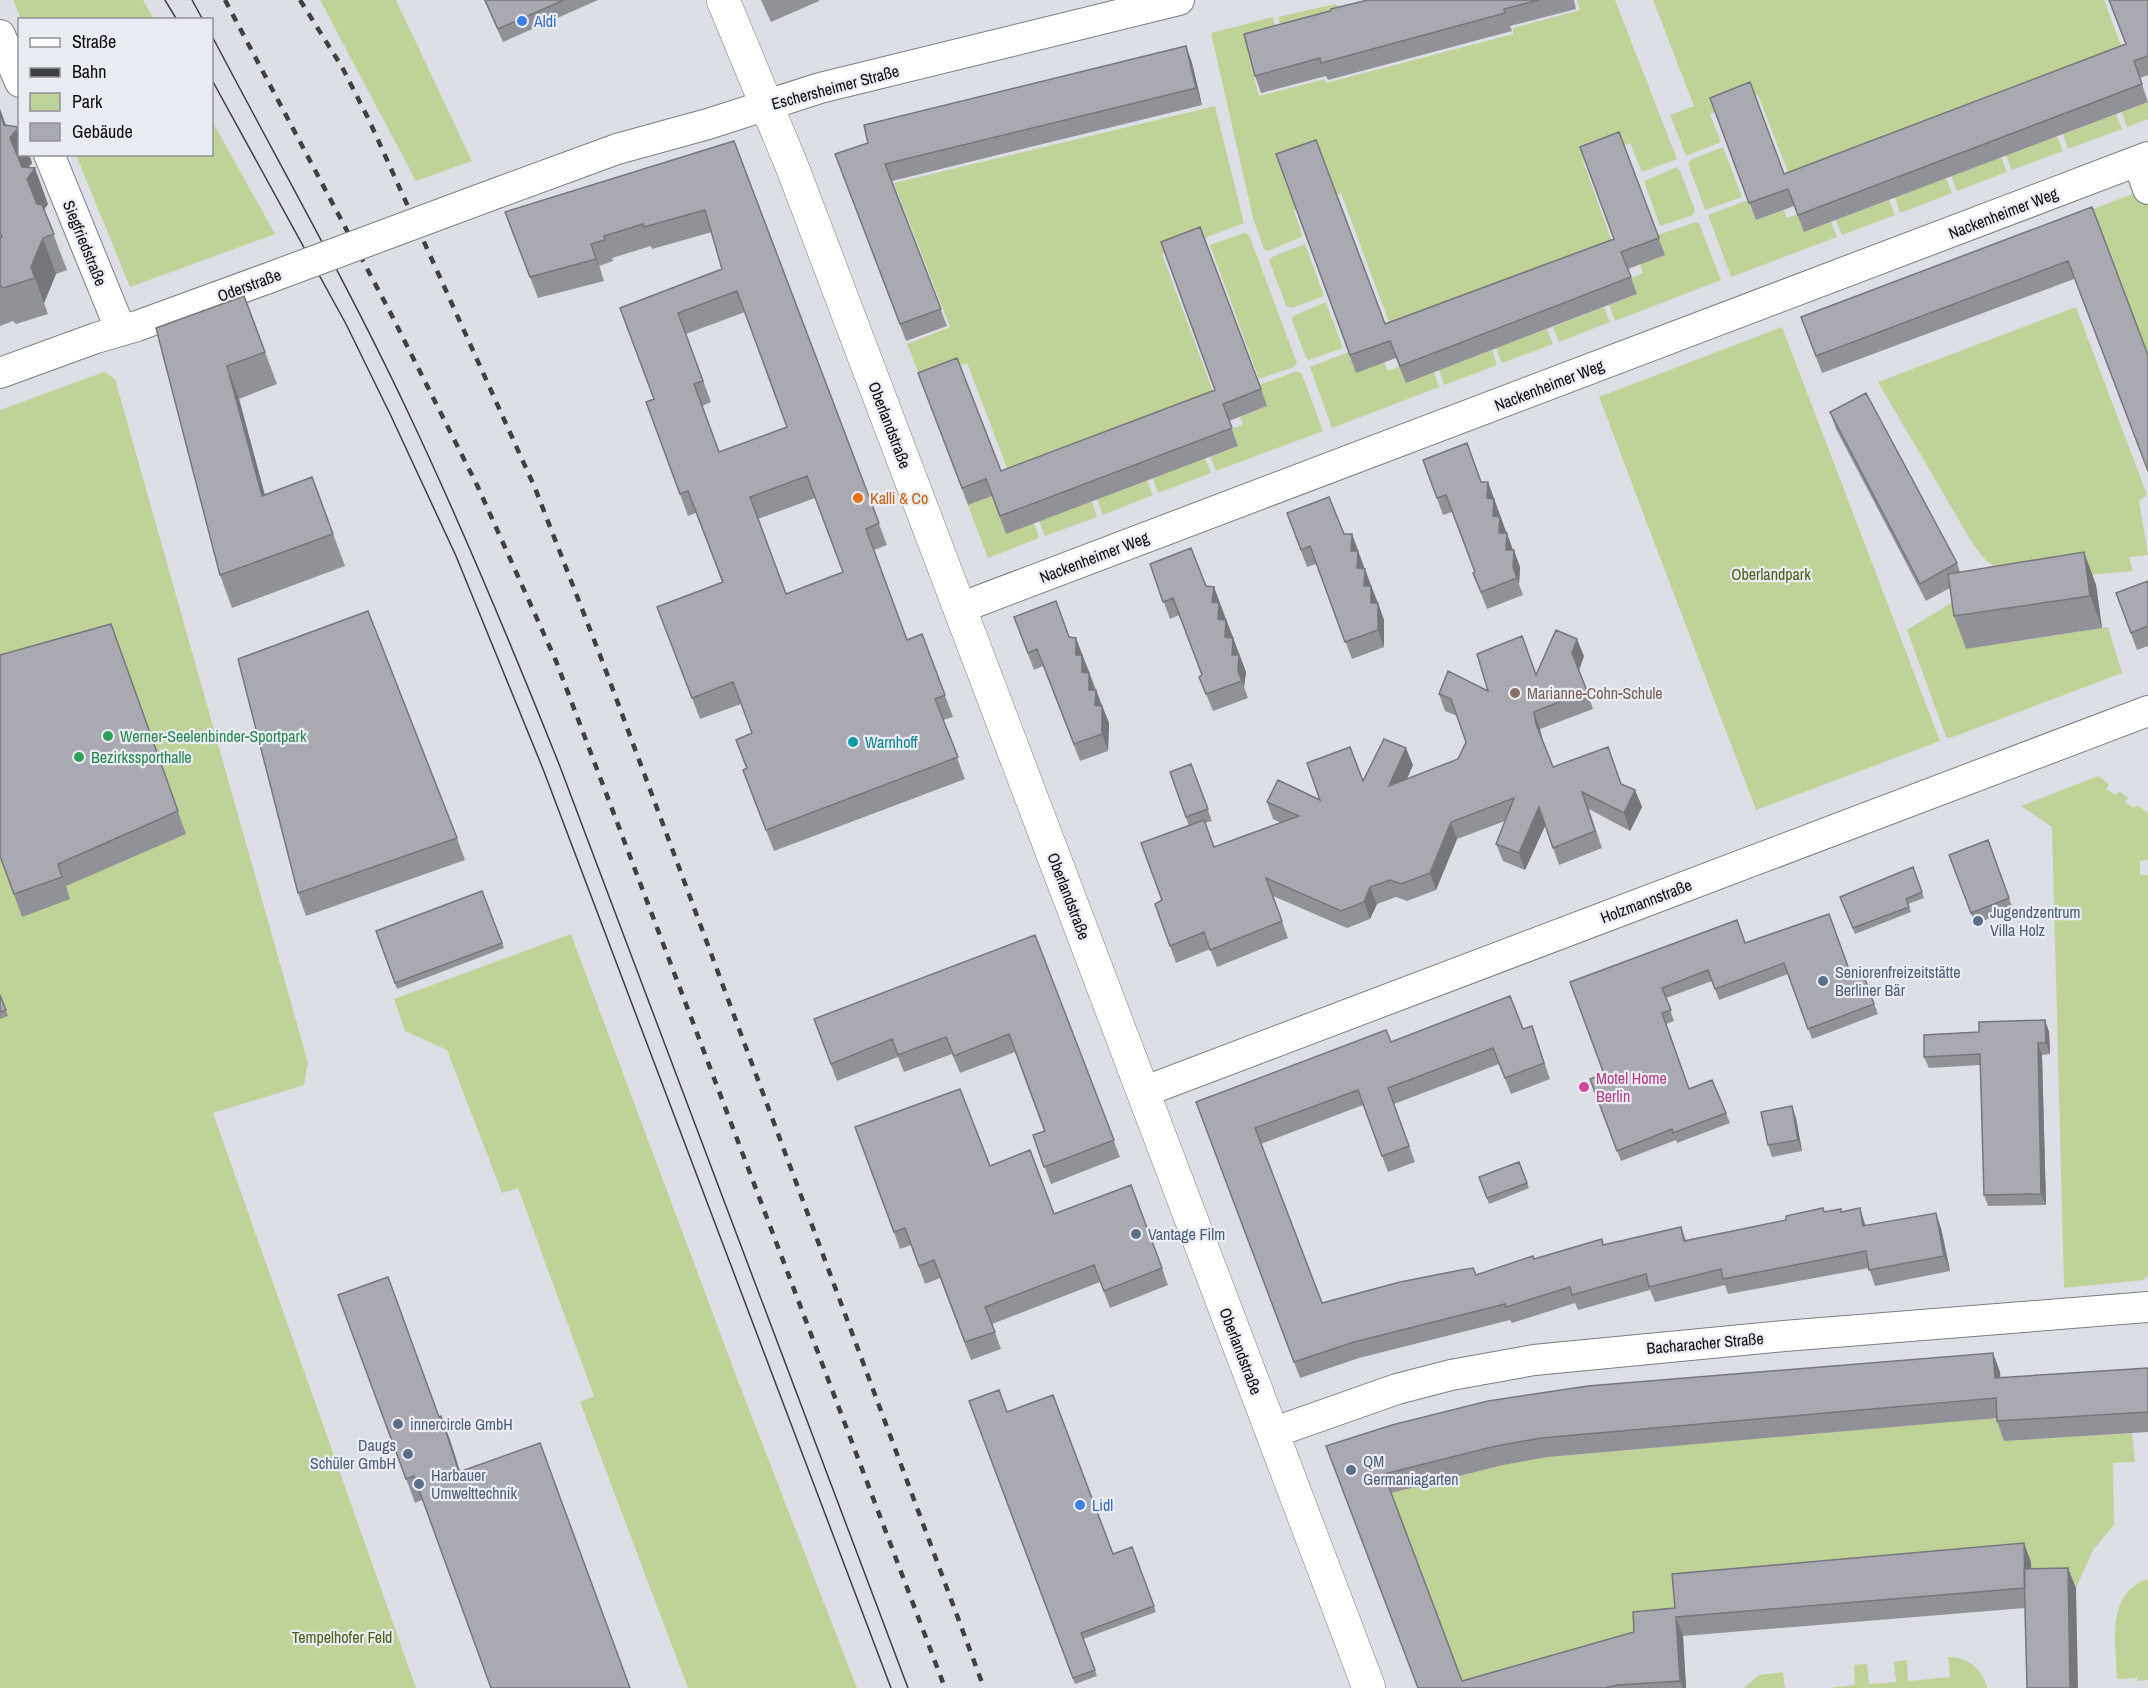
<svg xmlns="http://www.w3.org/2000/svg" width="2148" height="1688" font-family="'Archivo Narrow',sans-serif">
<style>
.green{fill:#bfd398}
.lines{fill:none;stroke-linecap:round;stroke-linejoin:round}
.minor-casing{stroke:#7c7d83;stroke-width:32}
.tertiary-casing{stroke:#7c7d83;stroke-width:34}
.minor{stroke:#fff;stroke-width:30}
.tertiary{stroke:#fff;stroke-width:33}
.tram{stroke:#3f4043;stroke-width:1.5}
.rail{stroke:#3f4043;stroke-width:4.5;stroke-dasharray:8 8;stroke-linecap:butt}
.minor-bridge-casing{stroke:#7c7d83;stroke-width:32;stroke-linecap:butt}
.minor-bridge{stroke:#fff;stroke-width:30}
.wall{fill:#919298;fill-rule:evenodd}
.shaded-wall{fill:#76777c}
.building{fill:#a9aab1;stroke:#76777c;stroke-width:1.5;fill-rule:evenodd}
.shop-dot{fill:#3f7fe0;stroke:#eaecf3;stroke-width:2}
.food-dot{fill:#e8710a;stroke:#eaecf3;stroke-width:2}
.education-dot{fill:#8d6e63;stroke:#eaecf3;stroke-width:2}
.leisure-dot{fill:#2e9e5b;stroke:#eaecf3;stroke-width:2}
.culture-dot{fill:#0f9aa8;stroke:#eaecf3;stroke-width:2}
.service-dot{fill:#5c6f8a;stroke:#eaecf3;stroke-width:2}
.hotel-dot{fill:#d1479c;stroke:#eaecf3;stroke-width:2}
.labels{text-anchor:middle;stroke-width:4.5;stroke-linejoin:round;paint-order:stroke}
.shop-label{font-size:16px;fill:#366cbe;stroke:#eaecf3;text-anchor:start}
.street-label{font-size:16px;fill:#0b0b0d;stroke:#eaecf3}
.food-label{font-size:16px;fill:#c56008;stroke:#eaecf3;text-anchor:start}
.park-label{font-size:16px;fill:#4b5f16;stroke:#eaecf3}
.education-label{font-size:16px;fill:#785e54;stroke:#eaecf3;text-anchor:start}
.leisure-label{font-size:16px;fill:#27864d;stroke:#eaecf3;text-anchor:start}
.culture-label{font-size:16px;fill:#0d838f;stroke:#eaecf3;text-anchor:start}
.service-label{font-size:16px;fill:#4e5e75;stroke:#eaecf3;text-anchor:start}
.hotel-label{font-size:16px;fill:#b23c85;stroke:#eaecf3;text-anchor:start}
</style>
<rect width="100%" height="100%" fill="#dddfe6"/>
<path class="green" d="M13,0H143L154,19H21Z
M320,0H396L472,161L416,181Z
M1577,0H1615L1677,159L1642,172L1630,143L1583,161L1616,253L1394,336L1341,193L1294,211L1302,234L1301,237L1268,251L1264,249L1253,218L1211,33L1273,17L1278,39L1247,48L1259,96L1325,79L1326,83L1513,34V28L1580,10Z
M1653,0H2104L2126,59L1793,185L1758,95L1710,114L1721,142L1686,156L1670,115L1694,106Z
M1335,4L1338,6L1342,21L1283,37L1278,17Z
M2148,102V119L2127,127L2122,112Z
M1215,106L1244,223L1162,254L1218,405L1012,481L967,363L932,376L923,384L907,344L950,327L894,183Z
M2116,114L2122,129L2068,149L2063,134Z
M212,121L275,234L130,287L76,155L212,154Z
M2057,136L2063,151L2012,170L2006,155Z
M1723,147L1742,197L1705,210L1688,163L1690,160Z
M2001,157L2007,172L1957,191L1951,176Z
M1677,167L1680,171L1695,210L1693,215L1660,226L1644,181Z
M1946,178L1952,193L1900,213L1895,197Z
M2143,190L2148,204V355L2067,219Z
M1748,200L1756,220L1784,210L1787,218L1797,214L1805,231L1831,222L1837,237L1731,277L1708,215Z
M1889,200L1895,215L1842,235L1836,220Z
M1696,222L1699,223L1721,280L1615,321L1609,305L1637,294L1631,278L1643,273L1640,265L1658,235Z
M1244,233L1249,235L1297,363L1294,367L1259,379L1210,245Z
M1305,244L1324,296L1292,308L1287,307L1269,261L1272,257Z
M1326,302L1343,348L1309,360L1306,358L1292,320L1293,316Z
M1604,307L1610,322L1559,342L1553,327Z
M2076,307L2147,495L2139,501L2148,555L2129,557L2133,571C2098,574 2023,583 1994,566C1983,560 1977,549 1970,539L1878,382Z
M1782,327L1940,741L1756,810L1599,397Z
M1547,329L1553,344L1502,363L1496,348Z
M1492,350L1497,365L1444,385L1439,370Z
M1349,352L1384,362L1388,371L1400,366L1434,372L1439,387L1332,428L1310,367Z
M1297,371L1302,374L1323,431L1216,471L1210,456L1238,446L1232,429L1243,424L1240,417L1267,406L1259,385Z
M104,372L115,379L308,1063L304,1085L213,1113L416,1688H0V410Z
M1205,458L1211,473L1158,493L1153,478Z
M1147,480L1153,495L1103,515L1097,499Z
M992,496L1006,533L1034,523L1039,538L988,558L968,505Z
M1092,501L1097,517L1045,536L1039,521Z
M1956,600L1966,649L2108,627L2122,673L1950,738L1946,737L1907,630Z
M2098,776L2109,784L2106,789L2116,795L2119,791L2128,798L2125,802L2134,808L2137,805L2148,813V860L2140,861V875H2148V1275L2143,1280L2064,1288L2052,827L2021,806Z
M571,934L738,1381L857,1688H688L580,1402L594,1396L518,1188L502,1193L447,1050L405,1031L394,999Z
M2003,1417L2005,1441L2132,1433L2135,1462L2113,1463L2114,1525L2093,1550L2076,1588L2031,1589L2030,1562L1682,1627L1511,1688H1465L1390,1491L1503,1465L1548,1457Z
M2148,1579V1680L2137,1681V1678L2117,1679C2116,1645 2105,1593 2148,1579Z
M1948,1657C1968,1657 1983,1669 1987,1688H1828L1855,1685L1854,1665L1867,1664L1869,1684L1896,1682L1894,1662L1907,1660L1908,1681L1950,1677Z
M1783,1672L1785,1688H1744L1759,1675Z"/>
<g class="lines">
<defs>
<path id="minor" d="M0,35L20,82
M49,154L121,331
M2138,161L2148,189
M497,193L617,149L708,124L820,88L1179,0
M0,373L96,338L137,326L266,279
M960,608L2148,157
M1143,1092L2148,711
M1272,1433L1397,1389L1451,1375L1534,1360L1784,1336L2148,1307"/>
<path id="tertiary" d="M723,0L793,169L1369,1688"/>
</defs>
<use href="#minor" class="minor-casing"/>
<use href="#tertiary" class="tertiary-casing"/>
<use href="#minor" class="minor"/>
<use href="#tertiary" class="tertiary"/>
<path class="tram" d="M165,0L177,20
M192,0L203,20
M212,36C277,160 347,283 407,410C462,526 511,644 559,764L908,1688
M212,80L346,324L391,416L456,556L543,769L891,1688"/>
<path class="rail" d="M225,0L390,312L477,485L556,661L945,1688
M300,0L342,67L369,120L535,488L603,663L984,1688"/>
<defs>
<path id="minor-bridge" d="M266,279L497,193"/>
</defs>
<use href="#minor-bridge" class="minor-bridge-casing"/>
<use href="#minor-bridge" class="minor-bridge"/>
</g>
<path class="wall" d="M484,0H598L503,42Z
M761,0H819V1L771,22Z
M1368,0H1574L1576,9L1510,26L1512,31L1328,80L1326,76L1261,93L1255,76L1330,11Z
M2148,0V75L2140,78L2148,102L1804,232L1794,206L1756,220L1710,98L1784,174L2126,44Z
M1186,46L1192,63L1202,105L892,181L947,326L906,341L835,154Z
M0,109L6,125L20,130L32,163L28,167L48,204L44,210L67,270L56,274L44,303L48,314L16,324L13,321L0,326Z
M1619,132L1665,255L1628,269L1637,294L1406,383L1396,358L1356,373L1276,154L1385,324L1614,239Z
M734,141L887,545L874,550L907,640L922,634L953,717L943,720L965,779L774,851L743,770L746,768L736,740L752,733L741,704L700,719L665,628L722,582L696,513L688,516L646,402L654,399L620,308L722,269L712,232L652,249L651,246L612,258L613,261L599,266L604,281L538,298L505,212ZM745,312L787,427L719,452L702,406L711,402L686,334ZM815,498L843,572L786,594L758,519Z
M2092,207L2074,279L1822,373L1801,317Z
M156,328L265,352L277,384L239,399L265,495L312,477L345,566L232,608L220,575Z
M918,373L1001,471L1261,389L1267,406L1229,421L1238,446L1006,534L992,496L968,505Z
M1830,412L1957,563L1960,572L2084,552L2096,585L2102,628L1966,649L1954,616L1950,588L1926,601L1836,429Z
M1423,460L1481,482H1488L1506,533L1520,567L1519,584L1523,595L1487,609L1473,573L1475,572L1452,512L1443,515Z
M1287,513L1344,534H1352L1384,620V647L1352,659L1316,564L1307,567Z
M1150,564L1206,586L1214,587L1246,672L1244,687L1248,698L1213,711L1199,677L1202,675L1179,615L1170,619Z
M2148,581V646L2137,650L2116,593Z
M1014,617L1069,637L1076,638L1109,723L1108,751L1080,761L1043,666L1034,670Z
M111,624L186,834L66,886L70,899L22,917L0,856Z
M1584,656L1579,670L1593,709L1540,729L1542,739L1553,767L1621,784L1635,790L1642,807L1630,831L1589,809L1602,848L1559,865L1545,825L1525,870L1503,861L1496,844L1505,821L1457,839L1436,890L1407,901L1396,897L1377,904L1370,919L1347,928L1273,896L1288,938L1217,967L1210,949L1176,963L1155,904L1162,900L1189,826L1170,772L1191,764L1212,821L1205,823L1214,847L1281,823L1273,819L1267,802L1320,800L1363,781L1413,765L1407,779L1458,759L1466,742L1457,716L1445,711L1439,694L1488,691L1536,674Z
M457,838L465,860L306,916L298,893Z
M1988,840L2013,909L1975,924L1949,855Z
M1913,867L1924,898L1908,904L1911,912L1855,934L1840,897Z
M482,891L504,948L397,989L376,931Z
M1035,935L1120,1157L1051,1184L1033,1135L1044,1131L1015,1052L960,1073L952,1054L904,1072L898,1057L837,1081L814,1019Z
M1745,943L1851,975L1862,971L1878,1014L1812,1039L1788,974L1719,1000L1712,981L1666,998L1674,1021L1666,1024L1689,1089L1726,1113L1730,1123L1677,1143L1676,1140L1621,1161L1590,1079L1604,1074L1570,982Z
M0,995L8,1016L0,1019Z
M2045,1020L2049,1032L2050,1054L2042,1055L2046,1205L1988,1206L1984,1195L1980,1065L1929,1068L1924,1057L1979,1032Z
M1532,1026L1550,1079L1511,1094L1499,1064L1394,1104L1415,1162L1388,1172L1363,1105L1261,1144L1322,1303L1476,1275L1534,1259L1604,1245L1681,1227L1686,1240L1786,1220L1823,1208L1825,1212H1842L1866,1226L1941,1228L1950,1271L1875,1286L1869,1268L1728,1294L1725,1285L1655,1302L1650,1290L1578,1310L1575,1303L1512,1323L1510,1320L1359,1358L1300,1378L1196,1102L1391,1042L1523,1029Z
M1796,1118L1802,1151L1772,1157L1768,1145Z
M855,1127L990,1166L1054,1214L1162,1268L1168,1285L1110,1308L1100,1282L992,1324L1001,1349L971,1360L940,1278L925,1284L911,1245L900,1249Z
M1519,1162L1529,1188L1489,1204L1479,1177Z
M338,1295L439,1417L450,1440L460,1472L422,1500L415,1503Z
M1993,1353L2000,1372V1378L2148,1368V1432L2004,1441L1997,1421V1418L1548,1457L1503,1465L1391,1493L1462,1681L1634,1632L1675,1608L2031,1562V1569L2076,1588L2025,1608L1683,1636L1686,1688H1418L1326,1446Z
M969,1401L1007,1412L1113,1554L1132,1547L1156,1612L1083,1639L1097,1676L1075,1684Z"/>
<path class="shaded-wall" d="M1186,46L1192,63L1202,105L1196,88Z
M0,109L10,138L19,127L20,130V154H29L32,163L23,174L0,112Z
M35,168L48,204L40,215L27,179Z
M43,238L56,274L44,303L31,267Z
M591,244L599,266L604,281L596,259Z
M227,366L239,399L274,529L262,496Z
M1488,482L1507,534L1505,550L1487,498Z
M1507,533L1513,550L1512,567L1506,550Z
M1352,534L1358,551H1351Z
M1514,550L1520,567L1519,584L1513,567Z
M1358,551L1364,568H1357Z
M2084,552L2096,585L2102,628L2090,596Z
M1365,569L1371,586H1364Z
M1371,586L1378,603H1371Z
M1214,587L1226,620L1225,636L1212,602Z
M1378,603L1384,620V647L1378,630Z
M1226,620L1233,637L1231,655L1225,637Z
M1076,638L1082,655H1076Z
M1233,638L1246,672L1244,687L1232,655Z
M1577,639L1584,656L1579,670L1572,653Z
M1082,655L1089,672H1082Z
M1089,673L1095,690H1089Z
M1096,690L1102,707L1095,705Z
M1102,706L1109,723L1108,751L1102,734Z
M1534,712L1540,729L1543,741L1536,724Z
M1406,748L1413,765L1396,803L1389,786Z
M1635,790L1642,807L1630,831L1624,813Z
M1539,807L1546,824L1525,870L1519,853Z
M1451,822L1457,839L1436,890L1430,873Z
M1370,887L1377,904L1370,919L1364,902Z
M2045,1020L2049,1032L2050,1054L2046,1043Z
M2038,1043L2042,1055L2046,1205L2041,1194Z
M1792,1106L1796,1118L1802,1151L1798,1140Z
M1860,1208L1865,1224L1869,1242L1863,1226Z
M1936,1213L1941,1228L1950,1271L1944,1256Z
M1993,1353L2000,1372L2002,1397L1995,1378Z
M441,1416L450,1440L468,1496L459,1472Z
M2024,1543L2031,1562L2032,1607L2025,1588Z
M2068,1568L2076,1588L2078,1688H2070Z
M1676,1617L1683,1636L1686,1688H1683L1680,1681Z"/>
<path class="building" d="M485,0H564L498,29Z
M1368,0H1538L1504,9L1505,13L1321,63L1320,58L1255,76L1244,34L1330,11L1331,9Z
M2109,0H2148V56L2134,61L2142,84L1798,215L1788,189L1749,203L1710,98L1750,82L1784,174L2126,44Z
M1186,46L1196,88L885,164L941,309L900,324L835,154L868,143L864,125Z
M0,112L4,125L19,127L10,138L22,167L35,168L27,179L37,204L42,205L54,234L43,238L31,267L35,278L3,288L0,285V238L2,237L0,232Z
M1619,132L1659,238L1621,252L1631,277L1400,366L1390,341L1350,355L1276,154L1316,140L1385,324L1614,239L1580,147Z
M734,141L879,523L866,529L907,640L922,634L945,695L935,699L958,757L766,830L743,770L747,768L736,740L752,733L733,682L692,698L657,607L723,582L688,491L680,494L646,402L654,399L620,308L722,269L705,210L644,227L643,224L604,236L605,240L591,244L596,259L530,277L505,212ZM737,291L787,427L719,452L694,384L703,381L678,313ZM807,476L843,572L786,594L750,497Z
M2092,207L2148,355V471L2068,261L1816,356L1801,317Z
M1200,227L1261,389L1223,404L1232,428L1000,516L986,479L962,488L918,373L957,358L1001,471L1215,390L1161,242Z
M244,296L265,352L227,366L262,496L312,477L333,534L220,575L156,328Z
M1866,393L1957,563L1920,584L1830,412Z
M1467,443L1481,482H1488L1487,498L1494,499L1493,516L1500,517L1499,533H1507L1506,550H1514L1513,567L1517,578L1481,592L1473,573L1475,572L1446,495L1437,498L1423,460Z
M1329,497L1344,534H1352L1351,551H1358L1357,568L1365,569L1364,586H1371V603H1378V630L1345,642L1310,546L1301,550L1287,513Z
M1191,548L1206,586L1214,587L1212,602L1219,603L1218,619L1226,620L1225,637L1233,638L1232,655H1239L1238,671L1242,681L1206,694L1199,677L1202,675L1173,598L1163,602L1150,564Z
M2084,552L2090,596L1954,616L1948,574Z
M2148,581V626L2131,633L2116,593Z
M1056,601L1069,637L1076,638V655H1082V672L1089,673V690H1096L1095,705L1102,706V734L1074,744L1037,649L1028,653L1014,617Z
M368,611L457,838L298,893L238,659Z
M111,624L178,811L58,864L62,877L14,894L0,856V655Z
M1556,630L1577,639L1572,653L1587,691L1534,712L1536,724L1553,767L1608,747L1621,784L1635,790L1624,813L1582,792L1595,831L1553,848L1539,807L1519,853L1496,844L1514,798L1451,822L1430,873L1401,884L1390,880L1370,887L1364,902L1341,911L1266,878L1282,921L1210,950L1204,932L1170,946L1155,904L1162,900L1141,843L1204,820L1214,847L1299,816L1267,802L1278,780L1320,800L1307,763L1350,747L1363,781L1384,739L1406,748L1389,786L1458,759L1466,742L1451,699L1439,694L1448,671L1488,691L1477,654L1522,636L1536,675Z
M1191,764L1208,809L1186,817L1170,772Z
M1988,840L2009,898L1971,913L1949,855Z
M1913,867L1922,892L1906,899L1909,907L1853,928L1840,897Z
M482,891L502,943L395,983L376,931Z
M1829,914L1851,975L1862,971L1874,1004L1808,1029L1784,963L1715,989L1708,970L1662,988L1671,1010L1662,1013L1689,1089L1712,1080L1726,1113L1673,1133L1672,1129L1617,1151L1590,1079L1604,1074L1570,982L1737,920L1745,943Z
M1035,935L1114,1140L1044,1167L1033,1135L1045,1131L1009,1034L954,1056L946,1037L898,1055L892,1039L831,1064L814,1019Z
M0,995L6,1010L0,1012Z
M1510,996L1523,1029L1532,1026L1544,1063L1505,1078L1493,1048L1388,1088L1409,1146L1382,1156L1358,1090L1255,1128L1322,1303L1400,1282L1461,1270L1473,1268L1476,1275L1533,1256L1534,1259L1602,1239L1603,1245L1681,1227L1684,1241L1786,1220V1216L1823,1208L1824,1212L1841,1209V1212L1860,1208L1863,1226L1936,1213L1944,1256L1869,1270L1866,1251L1723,1279L1721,1269L1649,1287L1646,1274L1572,1295L1570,1287L1506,1307L1505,1304L1354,1342L1294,1362L1196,1102L1386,1030L1391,1042Z
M2045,1020L2046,1043H2038L2041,1194L1984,1195L1980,1054L1924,1057V1035L1979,1032V1022Z
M960,1089L990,1166L1030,1150L1054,1214L1131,1185L1162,1268L1104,1291L1094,1265L985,1307L995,1332L965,1342L934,1260L919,1266L905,1228L894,1232L855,1127Z
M1792,1106L1798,1140L1768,1145L1761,1112Z
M1519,1162L1527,1183L1487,1198L1479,1177Z
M388,1277L439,1417L441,1416L459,1472L540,1443L630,1688H491L414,1476L406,1479L338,1295Z
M1993,1353L1995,1378L2148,1368V1412L1997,1421L1996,1398L1541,1438L1496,1446L1384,1474L1462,1681L1634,1632L1633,1612L1675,1608L1672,1574L2024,1543L2025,1588L1676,1617L1680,1681L1617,1685L1605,1688H1418L1326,1446L1392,1425L1488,1401L1588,1386Z
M999,1390L1007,1412L1053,1395L1113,1554L1132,1547L1154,1606L1081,1633L1095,1670L1073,1678L969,1401Z
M2068,1568L2070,1688H2027L2024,1569Z"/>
<g class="shop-dot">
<circle cx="522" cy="21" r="6"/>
<circle cx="1080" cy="1505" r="6"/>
</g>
<circle class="food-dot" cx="858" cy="498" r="6"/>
<circle class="education-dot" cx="1515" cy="693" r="6"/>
<g class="leisure-dot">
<circle cx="108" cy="736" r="6"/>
<circle cx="79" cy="757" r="6"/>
</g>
<circle class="culture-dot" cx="853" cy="742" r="6"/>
<g class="service-dot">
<circle cx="1978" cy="921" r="6"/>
<circle cx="1823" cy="981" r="6"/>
<circle cx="1136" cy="1234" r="6"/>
<circle cx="398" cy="1424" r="6"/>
<circle cx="408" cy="1454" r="6"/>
<circle cx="1351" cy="1470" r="6"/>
<circle cx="419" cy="1484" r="6"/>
</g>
<circle class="hotel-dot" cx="1584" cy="1087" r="6"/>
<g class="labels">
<g class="shop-label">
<text x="534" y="27">Aldi</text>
<text x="1092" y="1511">Lidl</text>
</g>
<g class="street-label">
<text transform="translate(835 87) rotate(-15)" y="6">Eschersheimer Straße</text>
<text transform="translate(2003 213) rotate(-21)" y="6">Nackenheimer Weg</text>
<text transform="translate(85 243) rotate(68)" y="6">Siegfriedstraße</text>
<text transform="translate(249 285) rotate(-20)" y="6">Oderstraße</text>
<text transform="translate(1549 385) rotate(-21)" y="6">Nackenheimer Weg</text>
<text transform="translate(890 425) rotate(69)" y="6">Oberlandstraße</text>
<text transform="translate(1094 557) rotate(-21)" y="6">Nackenheimer Weg</text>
<text transform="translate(1069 896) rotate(69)" y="6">Oberlandstraße</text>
<text transform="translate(1646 901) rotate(-21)" y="6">Holzmannstraße</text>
<text transform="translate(1705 1343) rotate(-5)" y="6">Bacharacher Straße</text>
<text transform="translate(1241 1351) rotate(69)" y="6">Oberlandstraße</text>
</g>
<g class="food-label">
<text x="870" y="504">Kalli &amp; Co</text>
</g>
<g class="park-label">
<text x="1771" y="580">Oberlandpark</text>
<text x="342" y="1643">Tempelhofer Feld</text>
</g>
<g class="education-label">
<text x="1527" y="699">Marianne-Cohn-Schule</text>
</g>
<g class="leisure-label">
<text x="120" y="742">Werner-Seelenbinder-Sportpark</text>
<text x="91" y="763">Bezirkssporthalle</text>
</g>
<g class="culture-label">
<text x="865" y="748">Warnhoff</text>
</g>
<g class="service-label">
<text x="1990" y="918">Jugendzentrum<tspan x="1990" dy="18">Villa Holz</tspan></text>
<text x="1835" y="978">Seniorenfreizeitstätte<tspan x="1835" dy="18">Berliner Bär</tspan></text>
<text x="1148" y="1240">Vantage Film</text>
<text x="410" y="1430">innercircle GmbH</text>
<text x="396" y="1451" text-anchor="end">Daugs<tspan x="396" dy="18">Schüler GmbH</tspan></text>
<text x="1363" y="1467">QM<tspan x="1363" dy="18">Germaniagarten</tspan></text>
<text x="431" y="1481">Harbauer<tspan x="431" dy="18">Umwelttechnik</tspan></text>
</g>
<g class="hotel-label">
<text x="1596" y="1084">Motel Home<tspan x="1596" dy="18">Berlin</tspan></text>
</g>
</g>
<rect x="18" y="18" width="195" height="138" fill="#eaecf3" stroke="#919297" stroke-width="1.5"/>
<rect x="30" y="38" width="30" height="9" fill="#ffffff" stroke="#919297" stroke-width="1.5"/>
<text x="72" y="48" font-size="18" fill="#0b0b0d">Straße</text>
<rect x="30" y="68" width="30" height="9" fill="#3f4043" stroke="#919297" stroke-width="1.5"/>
<text x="72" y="78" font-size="18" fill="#0b0b0d">Bahn</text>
<rect x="30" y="93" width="30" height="18" fill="#bfd398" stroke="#919297" stroke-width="1.5"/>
<text x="72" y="108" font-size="18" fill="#0b0b0d">Park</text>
<rect x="30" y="123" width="30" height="18" fill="#a9aab1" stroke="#919297" stroke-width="1.5"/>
<text x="72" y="138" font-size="18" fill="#0b0b0d">Gebäude</text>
</svg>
